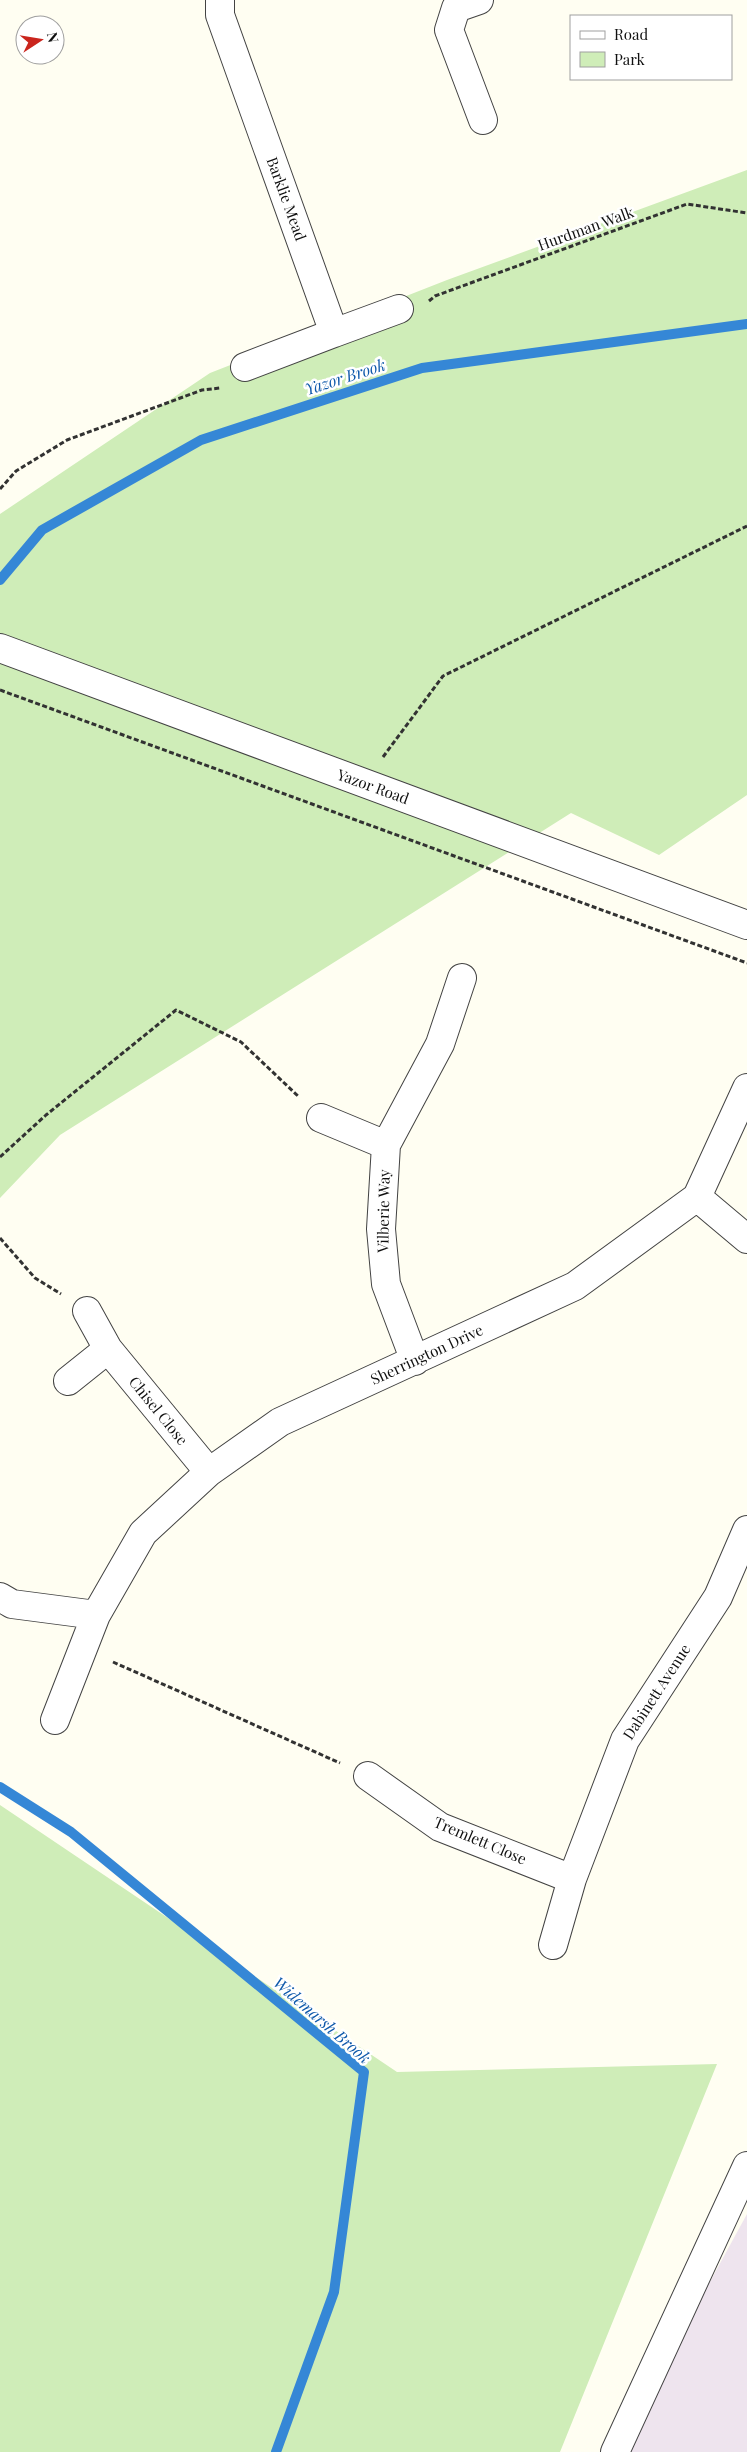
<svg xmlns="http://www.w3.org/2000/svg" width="747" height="2452" font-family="'Playfair Display',serif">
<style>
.industrial{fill:#eee4ee}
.green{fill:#cfedb8}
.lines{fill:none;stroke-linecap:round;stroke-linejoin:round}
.stream{stroke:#3587d6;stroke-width:10}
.minor-casing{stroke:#434343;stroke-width:30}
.path{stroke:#323232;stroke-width:3;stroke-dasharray:5 2.5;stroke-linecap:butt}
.minor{stroke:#fff;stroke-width:28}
.labels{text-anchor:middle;stroke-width:5;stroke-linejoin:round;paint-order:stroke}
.street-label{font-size:15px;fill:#101010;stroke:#fff}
.water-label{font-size:16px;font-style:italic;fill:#0f59ab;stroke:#fff}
</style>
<rect width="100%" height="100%" fill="#fffef2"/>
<path class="industrial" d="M747,2214V2452H617Z"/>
<path class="green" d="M747,170V795L659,855L571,813L60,1135L0,1198V514L210,373L447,280Z
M0,1805L397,2072L717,2064L560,2452H0Z"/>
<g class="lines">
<path class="stream" d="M0,580L42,530L201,440L422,368L747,324
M0,1787L71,1832L364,2072L334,2292L276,2452"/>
<defs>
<path id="minor" d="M220,0V15L334,333L399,309
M479,0L456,8L449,30L483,120
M245,367L334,333
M0,648L747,925
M321,1118L386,1145
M697,1197L747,1239
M87,1311L108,1349L209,1472
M415,1361L386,1284L381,1229L386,1145L440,1044L462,978
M68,1381L108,1349
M0,1597L12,1604L96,1615
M55,1720L96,1615L143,1533L209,1472L280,1422L575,1286L697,1197L747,1088
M368,1776L440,1827L572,1879
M553,1945L572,1879L625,1740L718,1597L747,1530
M615,2452L747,2166"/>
</defs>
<use href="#minor" class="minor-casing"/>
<path class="path" d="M429,301L435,296L687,204L747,213
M0,489L16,471L67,440L202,390L220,388
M0,690L747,963
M383,757L443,676L747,526
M0,1157L46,1115L176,1010L241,1042L299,1097
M0,1238L35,1278L61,1294
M113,1662L340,1763"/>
<use href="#minor" class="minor"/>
</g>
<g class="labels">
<g class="street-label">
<text transform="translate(286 199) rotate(70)" y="5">Barklie Mead</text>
<text transform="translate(586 229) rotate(-20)" y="5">Hurdman Walk</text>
<text transform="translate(373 787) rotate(20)" y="5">Yazor Road</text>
<text transform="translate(384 1211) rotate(-89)" y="5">Vilberie Way</text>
<text transform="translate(427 1355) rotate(-25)" y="5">Sherrington Drive</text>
<text transform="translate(158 1411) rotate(51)" y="5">Chisel Close</text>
<text transform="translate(657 1692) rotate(-57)" y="5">Dabinett Avenue</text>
<text transform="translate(480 1841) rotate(23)" y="5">Tremlett Close</text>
</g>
<g class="water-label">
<text transform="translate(345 377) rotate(-18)" y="6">Yazor Brook</text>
<text transform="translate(322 2020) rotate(41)" y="6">Widemarsh Brook</text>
</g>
</g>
<rect x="570" y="15" width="162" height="65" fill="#ffffff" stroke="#9f9f9f"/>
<rect x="580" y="31" width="25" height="8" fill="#ffffff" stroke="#9f9f9f"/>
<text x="614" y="40" font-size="15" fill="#101010">Road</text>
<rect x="580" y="52" width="25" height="15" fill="#cfedb8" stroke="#9f9f9f"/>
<text x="614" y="65" font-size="15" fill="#101010">Park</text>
<g transform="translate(40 40) rotate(78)"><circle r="24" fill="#ffffff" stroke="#9f9f9f"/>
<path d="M0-4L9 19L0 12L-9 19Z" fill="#ca251d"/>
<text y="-8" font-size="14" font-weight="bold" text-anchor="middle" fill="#101010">N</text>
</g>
</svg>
